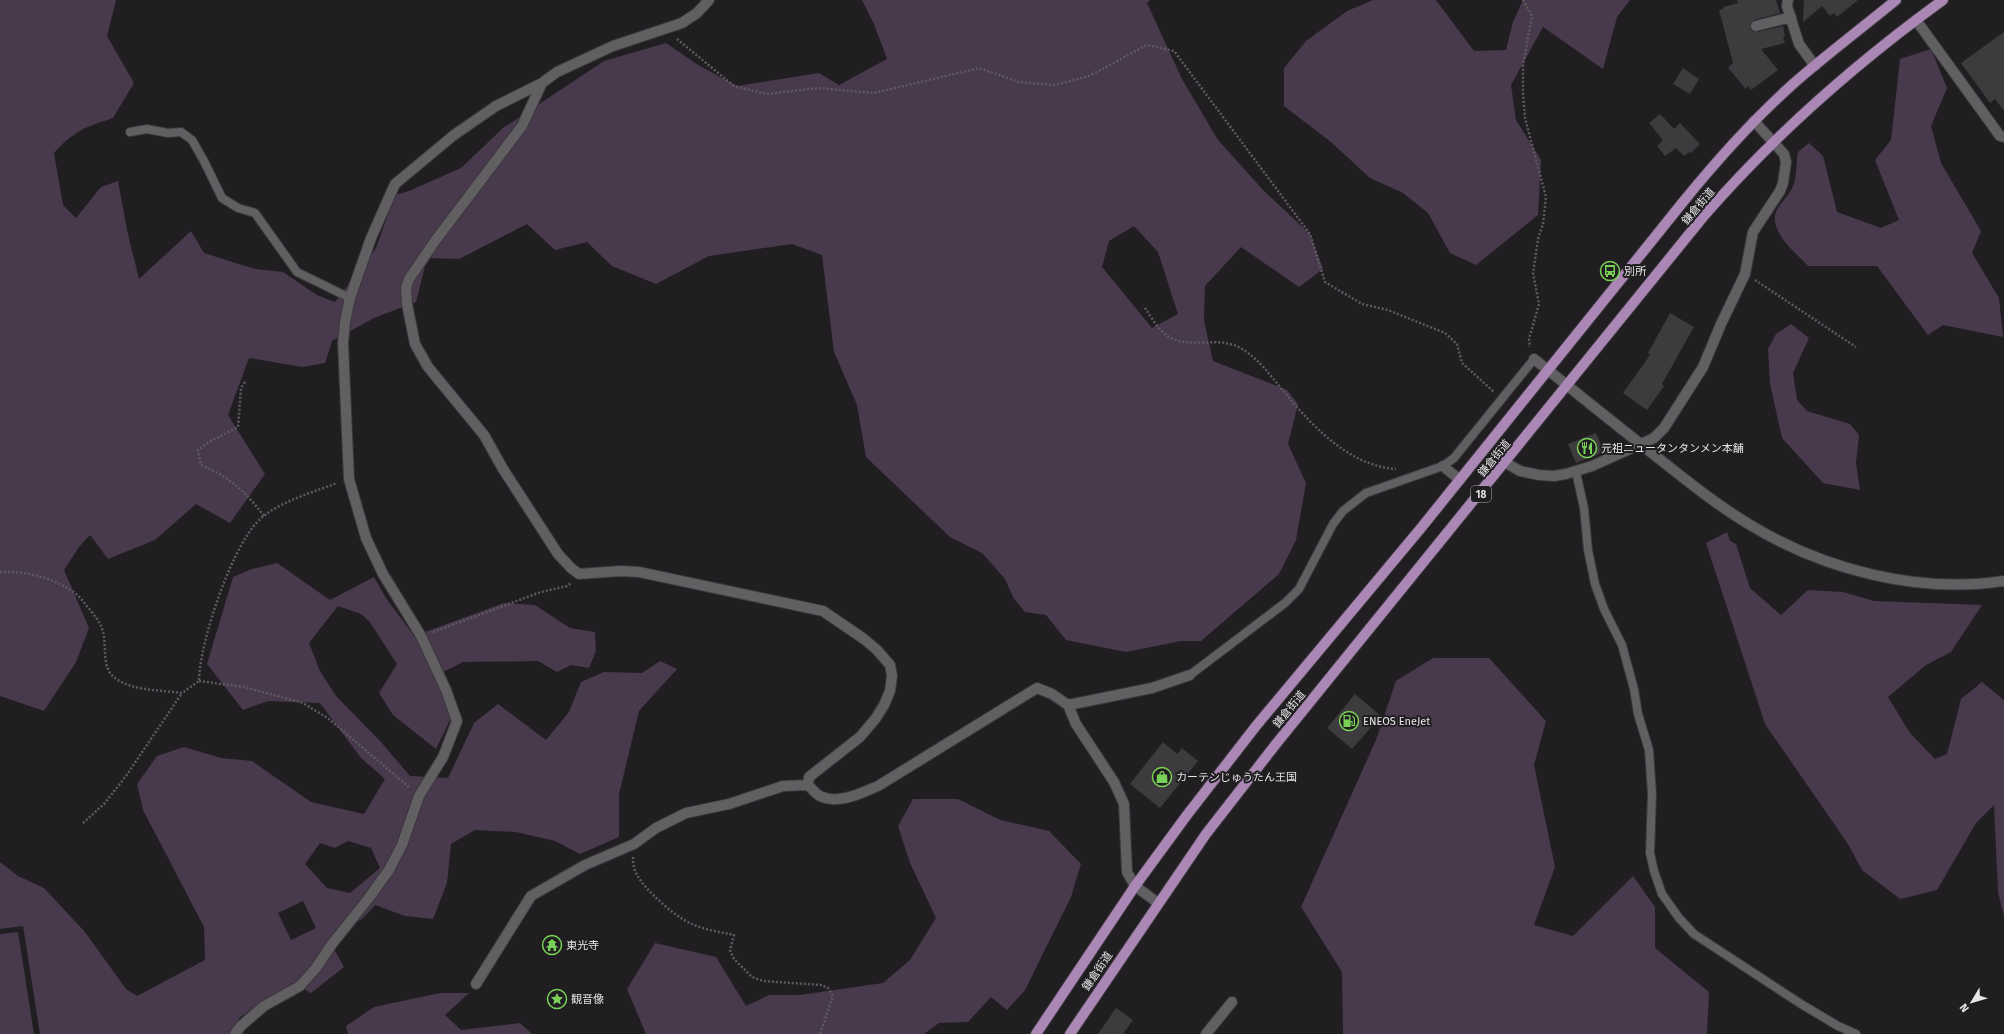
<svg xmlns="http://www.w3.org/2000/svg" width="2004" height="1034" font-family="'Fira Sans','Noto Sans JP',sans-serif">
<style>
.green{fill:#48394d;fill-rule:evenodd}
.building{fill:#3e3b3f}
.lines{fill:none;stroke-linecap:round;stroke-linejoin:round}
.service-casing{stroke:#3a383b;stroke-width:10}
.minor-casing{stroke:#3a383b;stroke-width:12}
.tertiary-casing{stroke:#3a383b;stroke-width:12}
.primary-casing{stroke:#3a383b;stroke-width:12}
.path{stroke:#5d5b5e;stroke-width:2.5;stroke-dasharray:2 2;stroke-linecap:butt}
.service{stroke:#625f63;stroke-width:8}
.minor{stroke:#625f63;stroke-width:10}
.tertiary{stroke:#625f63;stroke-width:10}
.primary{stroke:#ab87b6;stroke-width:10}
.labels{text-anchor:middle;stroke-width:4;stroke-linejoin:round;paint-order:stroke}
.shield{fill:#201e21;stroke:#aba9ab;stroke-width:1}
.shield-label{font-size:10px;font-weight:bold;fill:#e6e4e6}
.street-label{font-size:11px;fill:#e6e4e6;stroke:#201e21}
.poi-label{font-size:11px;fill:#e6e4e6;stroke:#201e21;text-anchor:start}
</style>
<rect width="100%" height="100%" fill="#201e21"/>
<path class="green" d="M0,0H116L107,36L134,83L113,118C85,127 74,131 54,153L63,205L76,218L101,187L118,181L127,230L139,279L191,231L204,253L255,269L283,272L317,295L335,302L376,248L395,195L409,191L461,168L503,128L604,61L666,43L698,65L737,86L819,73L839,85L887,59L874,24L862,0H1150L1147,3L1182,79L1218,140L1264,191L1310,234L1323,269L1299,287L1241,247L1205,286L1204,321L1213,361L1287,390L1298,404L1288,444L1306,483L1296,540L1279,574L1201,641H1181L1126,652L1066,640L1046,615L1025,612L1014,599L1005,579L982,553L950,537L866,457L857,405L834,352L822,255L792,244L709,256L656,284L612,266L587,242L555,250L527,224L459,259L427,258L416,302L374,318L332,341L325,363L302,367L249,358L228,415L265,474L230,523L196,504L155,540L108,559L90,535L79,547L64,570L89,628L76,662L44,711L0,696ZM1134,226L1158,252L1178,314L1152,328L1102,267L1109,241Z
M1373,0H1436L1474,51L1506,50L1513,22L1523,0H1630L1617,17L1603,69L1543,27L1511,85L1516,120L1541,160L1538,215L1476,265L1450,253L1428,213L1403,193L1370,178L1331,142L1284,106V68L1306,41L1347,11Z
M1931,49L1947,88L1931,126L1941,163L1981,231L1972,253L1999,298L2003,337L1943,325L1928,335L1877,266H1808C1796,253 1769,232 1776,212C1779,204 1789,196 1793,186C1797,176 1796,163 1798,152L1809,143L1823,156L1837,212L1881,228L1899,220L1875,160L1891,140L1900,59Z
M1791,324L1809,338L1793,373L1797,400L1807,411L1850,424L1859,435L1856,463L1860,490L1823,483L1782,438L1770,384L1768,349L1776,334Z
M1727,532L1730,541L1736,544L1750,588L1781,615L1808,590L1843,592L1874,601L1982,605L1951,652L1926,665L1888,697L1910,733L1935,759L1947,754L1961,699L1982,682L2004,700V916L1998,892L1994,805L1976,823L1937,890L1900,899L1862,870L1848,844L1765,724L1706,543Z
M277,563L330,600L374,577L386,598L414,636L504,603L535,605L570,628L595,632L596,651L589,668L571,665L557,672L538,661L463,662L435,676L451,718L436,749L393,715L379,693L397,664L369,621L361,614L338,606L309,643L320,671L336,696L381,742L410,776L448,778L474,723L498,704L546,740L569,712L581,682L604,672L642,673L660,661L677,669L639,711L619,794V837L580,854L555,841L516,832L475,830L451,844L447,883L433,919L405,916L375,905L363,918L329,940L344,967L311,993L293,983L240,1017L230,1034H40L23,926L0,929V862L18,876L44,888L85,932L126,989L137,996L205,960L204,927L143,810L137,784L157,756L184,747L221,758L252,761L311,802L364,814L385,779L361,758L320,703L268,701L243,710L207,664L233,577L252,569ZM348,841L371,848L380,868L350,893L327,888L305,864L320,843L335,848ZM303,901L316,928L291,940L278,913Z
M1433,658H1489L1546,721L1534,765L1555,867L1534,925L1573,936L1633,876L1655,907V948L1709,992L1707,1034H1343L1342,972L1301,907L1376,740L1396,681Z
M913,799H958L1000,820L1049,831L1081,864L1071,897L1025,990L1007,1010L991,997L968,1022L939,1023L924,1034H646L627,989L655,943L716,957L746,1006L769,995H800L883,983L910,960L936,918L910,863L898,826Z
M18,932L34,1034H0V934Z
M440,993H469L445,1015L461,1030L520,1023L532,1034H348L346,1026L374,1007Z"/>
<path class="building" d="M1737,0H1776L1780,13L1754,20L1750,24V27L1752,31L1757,32L1783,26L1785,36L1783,37L1785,43L1761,49L1778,70L1751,90L1748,86L1746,89L1728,68L1733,63L1719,10L1723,9V7L1738,3Z
M1804,0H1858L1837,17L1834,13L1830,16L1822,6L1803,22Z
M2004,32V111L1995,99L1990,103L1961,63Z
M1683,68L1699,79L1690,94L1673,84Z
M1660,114L1674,129L1680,123L1700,144L1691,153L1689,152L1684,156L1676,148L1665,156L1657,146L1663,140L1649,123Z
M1670,313L1694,327L1662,384L1664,386L1647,410L1623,393L1650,355L1648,353Z
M1596,433L1604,452L1576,463L1568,444Z
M1355,694L1381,716L1352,749L1327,728Z
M1163,742L1177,754L1182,748L1198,761L1160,808L1130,784Z
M1116,1008L1133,1020L1123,1034H1098Z"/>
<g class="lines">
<defs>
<path id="service" d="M130,132L147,129L168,133L181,132L192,140L204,161L222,198L238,208L255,213L297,272L350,298
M1576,472L1584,508L1588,550L1595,584L1604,609L1622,645L1634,689L1638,714L1649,750L1652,794L1650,853L1654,871L1662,894L1679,918L1694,934L1801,1004L1838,1026L1856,1034
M1190,675L1285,603L1299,589L1333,524L1343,511L1366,493L1443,466L1454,458L1534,359"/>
<path id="minor" d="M1788,0L1787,6L1799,44L1815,66
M1916,20L2000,136L2004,137
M1756,26L1791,17
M542,83L522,126L435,241L409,279L406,288L407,304L415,344L428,367L484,435L503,469L558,554L571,568L579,574L620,571L639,572L823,611L864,639L877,650L890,665L892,676L890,691L884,705L876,718L860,737L809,777L808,785C812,789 816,794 820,796C839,805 861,793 878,786L1037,688L1052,694L1068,705L1076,724L1114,782L1124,804L1127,872L1135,886L1158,903
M1534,359L1548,370
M1506,463L1520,471L1539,475L1554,476L1566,474L1592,466L1641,444L1654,438L1664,428L1703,367L1721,324L1745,274L1753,232L1780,191L1783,183L1786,162L1784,154L1754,121
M1443,466L1460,480
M1068,705L1152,688L1190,675
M476,984L531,896L585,865L634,844L656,828L686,813L729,804L783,786L808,785
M235,1034L241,1026L264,1006L300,986L316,968L332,944L368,899L389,870L402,845L419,796L443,757L457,721L446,690L421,636L383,574L366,538L349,479L343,343L345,322L350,298L371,238L395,184L454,135L496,106L542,83L557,72L613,46L682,23L697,13L709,0
M1206,1034L1232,1002"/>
<path id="tertiary" d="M1548,370C1584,399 1620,428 1657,457C1687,481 1718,506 1752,526C1825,570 1919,594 2004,581"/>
<path id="primary" d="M1036,1034L1135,886L1187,815L1256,726L1421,528L1683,202C1717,160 1753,120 1793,84C1826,55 1862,28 1896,0
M1070,1034L1206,834L1276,744L1703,217C1775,134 1855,64 1943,0"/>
</defs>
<use href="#service" class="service-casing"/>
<use href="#minor" class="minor-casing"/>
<use href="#tertiary" class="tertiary-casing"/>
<use href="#primary" class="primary-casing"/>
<path class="path" d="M1523,0L1532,16L1523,65V94L1525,118L1546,197L1543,224L1538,239L1533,273L1539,304L1529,339L1530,347
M677,39L734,86L766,94L818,88L874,93L979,68L1019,82L1054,85L1089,76L1147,45L1174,51L1310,234L1325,282L1362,304L1388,310L1445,333L1457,344L1462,363L1494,392
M1755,280L1856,347
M1145,308C1152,318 1159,332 1171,338C1193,349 1220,335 1242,349C1262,361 1275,382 1290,399C1317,431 1352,466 1396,469
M245,382L241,388L238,427L209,442L198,450L201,465C231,478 244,490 264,516
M0,572C25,571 51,577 72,591C80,596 85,604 91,611C96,618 101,623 103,632C107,646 101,668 115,678C132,691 161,690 182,693L199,681C199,644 234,536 265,515C285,500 314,492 337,483
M433,632L541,592L567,586L571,583
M199,681L244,687L303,703L329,719L410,788
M83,823L104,804L126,776L182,693
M633,857C633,863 634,870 637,875C646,891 675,917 692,924C705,930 720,932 734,935L730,950L734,959L752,977L763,981L821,985L828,988L833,996L820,1034"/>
<use href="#service" class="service"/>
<use href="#minor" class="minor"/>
<use href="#tertiary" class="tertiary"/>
<use href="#primary" class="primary"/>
</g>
<defs>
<symbol id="bus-ring" viewBox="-11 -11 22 22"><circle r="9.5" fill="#201e21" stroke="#79d157" stroke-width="1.5"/><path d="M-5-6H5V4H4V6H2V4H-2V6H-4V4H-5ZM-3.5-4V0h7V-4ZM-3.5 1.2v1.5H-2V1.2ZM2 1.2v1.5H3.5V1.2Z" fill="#79d157"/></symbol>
<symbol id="restaurant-ring" viewBox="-11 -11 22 22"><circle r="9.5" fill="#201e21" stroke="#79d157" stroke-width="1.5"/><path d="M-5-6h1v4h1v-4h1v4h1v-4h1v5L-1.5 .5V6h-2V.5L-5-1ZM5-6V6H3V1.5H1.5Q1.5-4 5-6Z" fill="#79d157"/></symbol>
<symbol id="fuel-ring" viewBox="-11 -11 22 22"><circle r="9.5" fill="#201e21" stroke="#79d157" stroke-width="1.5"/><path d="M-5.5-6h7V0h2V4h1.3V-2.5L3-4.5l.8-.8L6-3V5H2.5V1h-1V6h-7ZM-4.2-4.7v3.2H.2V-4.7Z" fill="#79d157"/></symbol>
<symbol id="shop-ring" viewBox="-11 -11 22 22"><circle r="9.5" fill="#201e21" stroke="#79d157" stroke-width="1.5"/><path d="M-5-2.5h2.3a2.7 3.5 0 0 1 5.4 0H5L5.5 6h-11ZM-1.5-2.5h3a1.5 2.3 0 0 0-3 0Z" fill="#79d157"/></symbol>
<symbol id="temple-ring" viewBox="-11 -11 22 22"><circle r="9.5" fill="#201e21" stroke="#79d157" stroke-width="1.5"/><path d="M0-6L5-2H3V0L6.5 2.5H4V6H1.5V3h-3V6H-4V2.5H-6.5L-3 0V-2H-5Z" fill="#79d157"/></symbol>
<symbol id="sight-ring" viewBox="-11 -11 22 22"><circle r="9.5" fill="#201e21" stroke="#79d157" stroke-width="1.5"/><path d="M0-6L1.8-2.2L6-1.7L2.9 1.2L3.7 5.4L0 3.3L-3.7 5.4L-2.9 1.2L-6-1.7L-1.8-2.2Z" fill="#79d157"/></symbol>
</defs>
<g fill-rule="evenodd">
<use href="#bus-ring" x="1599" y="260" width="22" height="22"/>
<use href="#restaurant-ring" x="1576" y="437" width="22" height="22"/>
<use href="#fuel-ring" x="1338" y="710" width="22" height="22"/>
<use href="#shop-ring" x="1151" y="766" width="22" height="22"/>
<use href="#temple-ring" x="541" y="934" width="22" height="22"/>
<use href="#sight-ring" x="546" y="988" width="22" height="22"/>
</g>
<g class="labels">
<rect class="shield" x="1471" y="486" width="20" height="16" rx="3"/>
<g class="shield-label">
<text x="1481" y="498">18</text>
</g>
<g class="street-label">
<text transform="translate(1698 206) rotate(-50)" y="4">鎌倉街道</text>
<text transform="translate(1494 458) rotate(-51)" y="4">鎌倉街道</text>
<text transform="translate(1289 709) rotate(-51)" y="4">鎌倉街道</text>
<text transform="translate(1097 971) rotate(-56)" y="4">鎌倉街道</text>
</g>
<g class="poi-label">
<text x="1624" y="275">別所</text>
<text x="1601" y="452">元祖ニュータンタンメン本舗</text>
<text x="1363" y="725">ENEOS EneJet</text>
<text x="1176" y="781">カーテンじゅうたん王国</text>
<text x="566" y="949">東光寺</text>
<text x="571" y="1003">観音像</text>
</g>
</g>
<g transform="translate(1972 1002) rotate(232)" stroke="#201e21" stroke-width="3" paint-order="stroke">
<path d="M0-3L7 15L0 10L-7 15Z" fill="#e6e4e6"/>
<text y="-6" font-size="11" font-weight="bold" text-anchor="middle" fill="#e6e4e6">N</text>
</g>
</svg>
